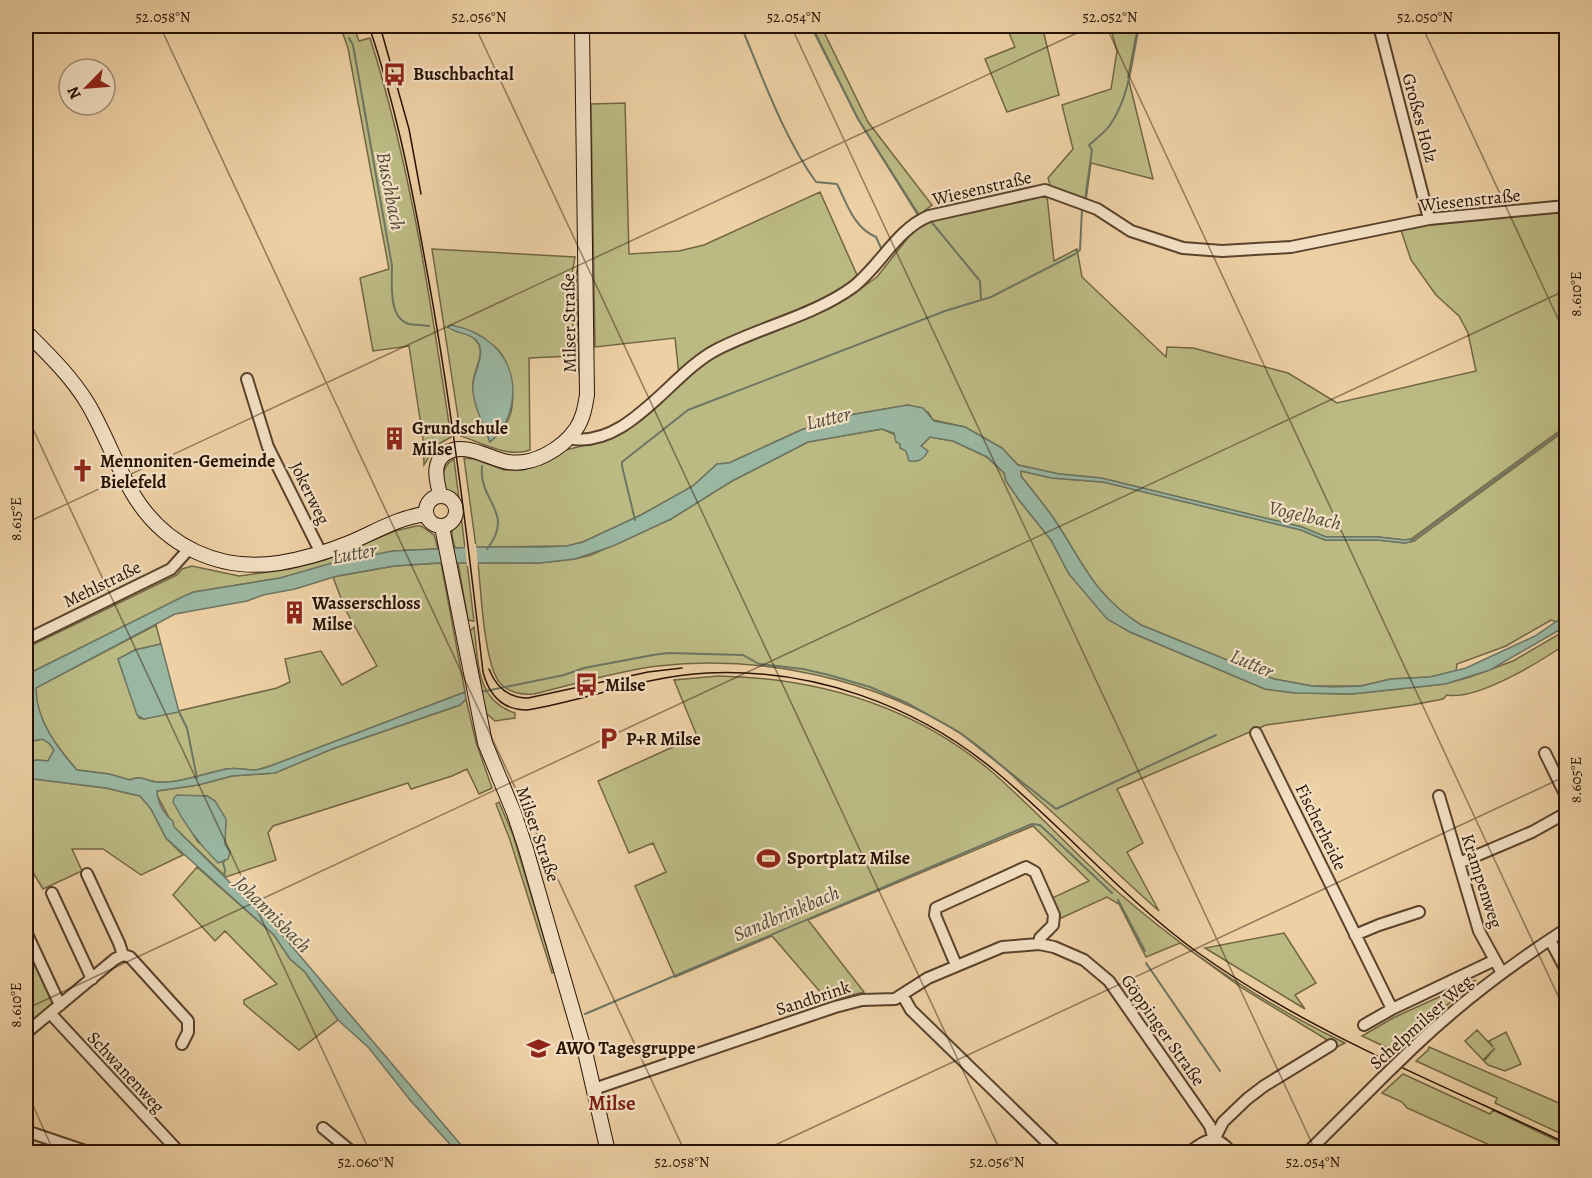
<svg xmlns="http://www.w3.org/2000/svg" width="1592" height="1178" font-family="Alegreya,serif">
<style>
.green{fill:#bcba83;stroke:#726644;stroke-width:1.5;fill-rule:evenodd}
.water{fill:#9ab7a2;stroke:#6d7563;stroke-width:1.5}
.pier{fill:#edd0a4}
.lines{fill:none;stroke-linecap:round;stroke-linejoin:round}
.stream{stroke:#6d7563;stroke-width:2}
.street-casing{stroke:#5a422c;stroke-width:14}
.secondary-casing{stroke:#291204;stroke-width:16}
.street{stroke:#f3e0c4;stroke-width:10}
.secondary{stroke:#f3e0c4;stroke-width:14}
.tram{stroke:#291204;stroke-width:1.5}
.street-bridge-casing{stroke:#5a422c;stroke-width:14;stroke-linecap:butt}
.street-bridge{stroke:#f3e0c4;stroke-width:10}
.ticks{fill:none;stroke:#291204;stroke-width:1.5;stroke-opacity:0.45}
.labels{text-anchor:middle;stroke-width:4.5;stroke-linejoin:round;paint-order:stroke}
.poi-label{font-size:18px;font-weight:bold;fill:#291204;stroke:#f3e0c4;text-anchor:start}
.street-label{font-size:18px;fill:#291204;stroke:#f3e0c4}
.water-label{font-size:20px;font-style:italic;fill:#514c3b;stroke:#f3e0c4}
.quarter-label{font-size:21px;font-weight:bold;fill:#7a1f14;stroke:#f3e0c4}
.neatline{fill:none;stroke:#291204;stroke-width:2}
.ticks-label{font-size:15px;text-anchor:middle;fill:#291204}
</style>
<rect width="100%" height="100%" fill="#edd0a4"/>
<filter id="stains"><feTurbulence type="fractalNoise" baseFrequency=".00333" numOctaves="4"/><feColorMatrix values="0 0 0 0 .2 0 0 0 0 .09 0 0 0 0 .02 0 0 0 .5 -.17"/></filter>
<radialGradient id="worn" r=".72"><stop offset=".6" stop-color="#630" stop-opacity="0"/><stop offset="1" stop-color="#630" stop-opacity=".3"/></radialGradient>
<path class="green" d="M812,26H821L868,122L932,205L919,215L858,119Z
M1006,26H1042L1059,95L1007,112L985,59L1015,47Z
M1110,26H1138L1128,77L1153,179L1091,163L1086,200L1051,188L1048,178L1073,149L1062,105L1111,89L1117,51Z
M355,30L359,41L370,38C411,167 431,303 451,437L435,446L424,465L423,439L409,346L373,351L360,278L389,269L348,48L343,34Z
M625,103L629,254L679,251L704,245L820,192L857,275C826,312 752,322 710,348C698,354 688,366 679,375L675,338L595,347L591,104Z
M1047,196L1054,261L1077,249L1082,277L1166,357L1167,347L1193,348L1288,373L1337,403L1476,371L1468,333L1459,316L1436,295L1411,260L1401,230L1431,223L1563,211L1566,217V426L1411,539L1405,540L1378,537H1326L1302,527L1101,478L1059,474L1018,465L1002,448L965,427L933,420L928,412L908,405L844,416L801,430L729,463L717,464L693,486L641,515L583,542L567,546L476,547L464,458L474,459L504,470H523L548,461L562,451L597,442L714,355L854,291L856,292L877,277L918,225L929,220L980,211L1016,201Z
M432,249L575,257L571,279L574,356L529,358L530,450C508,458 482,443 461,436ZM468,334C476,338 487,340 494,346C511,358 518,402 508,420C504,428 497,436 490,442C484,425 475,406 473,388C471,367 494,349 468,334Z
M578,266L582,267V385L579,372L576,275Z
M882,429L921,446L930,437L953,441L987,457L1004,473L1006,481L1019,500L1051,540L1069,574L1120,626L1130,632L1265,689L1295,693L1352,694L1445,684L1470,677L1513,661L1566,630V644C1541,661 1477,701 1447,695L1443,699L1412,705L1266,725L1117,789L1143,843L1127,852L1159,911C1116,873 1075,832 1032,794C1010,773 988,752 963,735C876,679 761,654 658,666C617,671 575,684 534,694C522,695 509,693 500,683C484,665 481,590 478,563H539L575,559L591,555L671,519L732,481L808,442Z
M1566,430V625L1551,620L1506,646L1457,664L1456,671L1430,677L1391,679L1361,686H1312L1274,679L1141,625C1091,593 1083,561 1052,516C1042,502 1031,489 1021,476V471L1052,478L1103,482L1301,530L1325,540H1378L1405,543L1414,541Z
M454,459L465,548H455C454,543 451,535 452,529C453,523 460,519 460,512C460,502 453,499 448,492C440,481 442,465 454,459Z
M416,526H421L434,535L438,549L393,551L280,578L194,592L26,675V648L177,575L182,569L192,566L239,576L290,569L325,560L395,531Z
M441,563L465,692L273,765C267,767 260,770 254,770C244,770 239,767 226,769C207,773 177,784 157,782C147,781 140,775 130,780L109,774L77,770C57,747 36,720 35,688L156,625L161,644L135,650L118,659L139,718L144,719L277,688L290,682L285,659L321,651L342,685L377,666L345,609L333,577L394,566Z
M458,563H467L474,621L468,620Z
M474,627C479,662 475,700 515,713V718L495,721L486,713L470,631Z
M718,676C819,678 913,706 991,771C1036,810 1075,854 1119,893C1188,953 1262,1003 1345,1043L1337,1047L1332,1039L1329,1041L1242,988L1180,943L1146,957L1119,904L1107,897L1059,919L1050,899L1089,881L1033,826L808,920L864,992L828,1001L772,936L675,977L635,886L666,872L653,843L629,853L598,781L697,736L674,680Z
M466,699L476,742L492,788L479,794L467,769L452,776L411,789L408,783L273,826L268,833L276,860L226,877L174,827L157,795V791L198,785L232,776L275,773L332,749L460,705ZM207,796L215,801L226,824L224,833L225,844L230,852L211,855L208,850L198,842L184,820L193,797Z
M43,739L49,743L54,750L48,761L37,760L26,763V749L33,741Z
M34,779L106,788L140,796L151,809L166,838L183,855L141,875L103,849H72L82,871L43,889L26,861V781Z
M499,802L513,835L554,972L552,973L510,840L496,804Z
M197,867L274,935L290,959L305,972L338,1020L299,1050L244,1004V1000L277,984L225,931L215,941L173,895Z
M1284,933L1316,983L1295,995L1305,1009L1205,948Z
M38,963L57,1005L26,1030V969Z
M1476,980L1394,1051L1362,1036L1393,1018Z
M1477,1030L1493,1047L1489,1041L1506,1032L1521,1064L1505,1071L1488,1065L1484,1061L1495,1048L1483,1060L1465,1041Z
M1429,1047L1566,1106V1136L1495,1103L1497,1098L1416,1061L1428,1050Z
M1403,1074L1490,1114L1493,1110L1566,1145V1152H1505L1407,1108L1402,1102L1382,1093Z"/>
<path class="water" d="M451,325C467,328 481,334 493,345C522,372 518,418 490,442C484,425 471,402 473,383C475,370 486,353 477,341C470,332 457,335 448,327Z
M908,405L923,408L934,421L965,427L1002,448L1018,465L1059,474L1101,478L1302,527L1326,537H1378L1405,540L1411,539L1414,541L1405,543L1378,540H1325L1301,530L1103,482L1052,478L1021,471V476C1031,489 1042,502 1052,516C1083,561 1091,593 1141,625L1274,679L1312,686L1334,687L1361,686L1391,679L1430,677L1466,668L1535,636L1566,615V626L1490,670L1445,684L1352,694L1295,693L1265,689L1130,632L1107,619L1069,574L1051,540L1019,500L1006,481L1004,473L987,457L953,441L930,437L921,446L928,451C923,460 919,462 909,461L906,451L900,448V444L896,442L894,433L882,429L808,442L732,481L671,519L613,546L575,559L539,563H437L394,566L337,576L295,589L263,595L247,601L175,614L36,688C36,720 57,748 77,770L109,774L130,780C140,775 147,781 157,782C177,784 207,773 226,769C239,767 243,770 254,770C260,770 267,767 273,765L465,692L466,699L460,705L332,749L275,773L232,776L198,785L157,791C157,801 164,815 173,821L174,827L278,930L467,1152H457L410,1100L369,1048L338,1020L305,972L290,959L274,935L166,838L151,809L140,796L106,788L34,779L26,781V763L37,760L48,761L54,750L49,743L42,739L33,741L26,749V675L184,596L194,592L280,578L339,561L393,551L476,547H545L567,546L583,542L641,515L693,486L717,464L729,463L801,430L844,416Z
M161,644L179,712L144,719L137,715L118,659L135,650Z
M177,795L207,796L215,801L226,819L225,844L230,852L228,859L218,863C200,845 185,825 173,802L174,798Z"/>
<path class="pier" d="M476,544L478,566H467L465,545Z"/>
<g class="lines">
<path class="stream" d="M741,26C762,76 784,138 816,182L837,184C847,204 854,228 876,237L882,250
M811,26L858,119L918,215
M349,38L353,45L392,266C392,283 388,318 409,324C415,325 423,325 429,326
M1085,200L1092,150L1089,145C1096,139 1105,132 1110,125C1130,96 1132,59 1139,26
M929,219L980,281L981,300
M482,466C478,502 516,512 487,549
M635,520L622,466V462L688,410L945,311L991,297L1075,254L1080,250L1082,209
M1411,541L1566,428
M481,692L564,675L584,668L653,655L668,653L743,655L759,664L803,669L829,675L870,687L909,704L959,732L1056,809L1216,735
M179,712L187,728L197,778
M224,876L225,870L223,863L225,860
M1118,900L1145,951
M1146,963L1220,1071
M585,1014L1032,824L1040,825L1112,893"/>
<defs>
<path id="street" d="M1379,26L1429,219
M247,379L268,447L321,553
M568,438C627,451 671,373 716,350C760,327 813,316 853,287C880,266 897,229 929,216L1045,190L1097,209L1131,231L1183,248L1222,251L1291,247L1429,219L1566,206
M26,640L171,569L188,550
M1256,733L1392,1009
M1545,753L1566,796
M1439,796L1479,931L1502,973
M1459,863L1532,832L1566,813
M87,874L119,943L123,955
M52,893L92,979
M26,932L60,1005
M1355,935L1379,925L1419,912
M1550,940L1566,970
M123,955L130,957L188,1021V1032L182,1044
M956,965L935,915L936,908L1026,867L1035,872L1054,915L1053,925L1040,938L1039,944
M903,996L911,1010L1057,1152
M50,1013L179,1152
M1364,1025L1392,1009L1495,960
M26,1033L115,959L123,955
M1414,1047C1461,1002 1512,964 1566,929
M594,1089L835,1007L862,1000L895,999L928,978L1002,947L1039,944L1054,947L1084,960L1109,981L1210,1126L1214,1140
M323,1128L352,1152
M26,1131L88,1152
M1214,1140L1223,1122L1247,1099L1264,1086L1331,1045
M1190,1152C1206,1139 1216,1133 1231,1152
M1308,1152L1382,1078"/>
<path id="secondary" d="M26,332C48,354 71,376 88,404C105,433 116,465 133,494C164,546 219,572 279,563C303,559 327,552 349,543C375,532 397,518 425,514
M440,495C437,480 431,463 446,453C465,441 489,459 508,462C533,466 562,449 576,429C583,419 585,407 587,395L582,26
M426 511a15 15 0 1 1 30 0a15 15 0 1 1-30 0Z
M442,527L485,743L514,813L526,849L586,1056L608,1152"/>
</defs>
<use href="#street" class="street-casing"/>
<use href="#secondary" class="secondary-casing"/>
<use href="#street" class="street"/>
<use href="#secondary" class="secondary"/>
<path class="tram" d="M369,26C394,100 410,177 424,255C450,393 467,533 483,672C489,695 502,710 527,710C587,700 645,676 707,673C811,668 914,704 994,770C1064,828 1123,898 1197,952C1308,1032 1443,1085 1566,1143
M380,26L409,129L421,194
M489,669C496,687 508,698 528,698L648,672L682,668"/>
<defs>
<path id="street-bridge" d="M1382,1078L1414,1047"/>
</defs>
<use href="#street-bridge" class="street-bridge-casing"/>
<use href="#street-bridge" class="street-bridge"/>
</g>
<path class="ticks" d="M160,26L685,1152M475,26L1001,1152M791,26L1316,1152M1106,26L1566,1013M1422,26L1566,336M26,37L49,26M26,414L370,1152M26,523L1092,26M26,1009L1566,290M26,1090L54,1152M760,1152L1566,776"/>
<defs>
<symbol id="bus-bare" viewBox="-9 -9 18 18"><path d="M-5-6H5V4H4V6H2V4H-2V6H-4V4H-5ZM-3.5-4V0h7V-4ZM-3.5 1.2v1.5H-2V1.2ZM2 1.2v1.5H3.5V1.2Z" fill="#8f2418" stroke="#f3e0c4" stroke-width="2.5" paint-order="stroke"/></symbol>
<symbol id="building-bare" viewBox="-9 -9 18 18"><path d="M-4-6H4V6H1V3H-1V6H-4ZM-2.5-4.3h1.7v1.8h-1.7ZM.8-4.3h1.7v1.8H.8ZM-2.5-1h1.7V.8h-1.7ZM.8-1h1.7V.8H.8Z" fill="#8f2418" stroke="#f3e0c4" stroke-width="2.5" paint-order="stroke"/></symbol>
<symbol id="church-bare" viewBox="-9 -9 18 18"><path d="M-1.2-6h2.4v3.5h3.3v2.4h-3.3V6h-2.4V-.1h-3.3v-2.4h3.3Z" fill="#8f2418" stroke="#f3e0c4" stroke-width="2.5" paint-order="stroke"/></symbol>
<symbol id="parking-bare" viewBox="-9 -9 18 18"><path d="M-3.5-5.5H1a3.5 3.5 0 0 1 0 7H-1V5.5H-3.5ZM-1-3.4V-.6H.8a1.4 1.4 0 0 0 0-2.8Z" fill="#8f2418" stroke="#f3e0c4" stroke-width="2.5" paint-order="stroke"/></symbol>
<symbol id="stadium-bare" viewBox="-9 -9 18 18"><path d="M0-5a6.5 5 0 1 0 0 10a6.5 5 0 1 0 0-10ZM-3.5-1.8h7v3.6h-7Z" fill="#8f2418" stroke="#f3e0c4" stroke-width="2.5" paint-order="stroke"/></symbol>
<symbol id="school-bare" viewBox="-9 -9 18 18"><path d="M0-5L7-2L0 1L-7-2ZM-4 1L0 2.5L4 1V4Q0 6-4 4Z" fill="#8f2418" stroke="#f3e0c4" stroke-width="2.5" paint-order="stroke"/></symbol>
</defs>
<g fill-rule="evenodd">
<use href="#bus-bare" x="378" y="58" width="33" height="33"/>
<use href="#building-bare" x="378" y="422" width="33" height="33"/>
<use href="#church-bare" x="66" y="454" width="33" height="33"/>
<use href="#building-bare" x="278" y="596" width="33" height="33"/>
<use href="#bus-bare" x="570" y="668" width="33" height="33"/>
<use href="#parking-bare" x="592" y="722" width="33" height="33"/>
<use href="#stadium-bare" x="752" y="842" width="33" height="33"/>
<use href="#school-bare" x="522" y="1032" width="33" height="33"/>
</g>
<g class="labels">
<g class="poi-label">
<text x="413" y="80">Buschbachtal</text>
<text x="412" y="434">Grundschule<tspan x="412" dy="21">Milse</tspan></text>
<text x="100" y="467">Mennoniten-Gemeinde<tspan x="100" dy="21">Bielefeld</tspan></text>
<text x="312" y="609">Wasserschloss<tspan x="312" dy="21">Milse</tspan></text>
<text x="605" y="691">Milse</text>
<text x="626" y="745">P+R Milse</text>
<text x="787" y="864">Sportplatz Milse</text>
<text x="556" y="1054">AWO Tagesgruppe</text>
</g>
<g class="street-label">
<text transform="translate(1420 118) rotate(75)" y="6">Großes Holz</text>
<text transform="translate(982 188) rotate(-13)" y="6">Wiesenstraße</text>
<text transform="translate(1470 200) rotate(-6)" y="6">Wiesenstraße</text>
<text transform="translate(569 323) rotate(-91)" y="6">Milser Straße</text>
<text transform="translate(310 493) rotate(64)" y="6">Jokerweg</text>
<text transform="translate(102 584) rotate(-26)" y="6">Mehlstraße</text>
<text transform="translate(1321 827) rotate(64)" y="6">Fischerheide</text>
<text transform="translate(538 834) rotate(71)" y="6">Milser Straße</text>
<text transform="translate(1482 881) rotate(72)" y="6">Krampenweg</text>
<text transform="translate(813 998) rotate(-18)" y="6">Sandbrink</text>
<text transform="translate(1421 1022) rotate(-42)" y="6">Schelpmilser Weg</text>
<text transform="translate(1163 1030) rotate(55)" y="6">Göppinger Straße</text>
<text transform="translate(126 1072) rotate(47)" y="6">Schwanenweg</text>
</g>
<g class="water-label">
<text transform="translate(391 191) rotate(79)" y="7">Buschbach</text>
<text transform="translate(828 418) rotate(-13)" y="7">Lutter</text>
<text transform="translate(1305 515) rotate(13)" y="7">Vogelbach</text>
<text transform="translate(354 553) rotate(-10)" y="7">Lutter</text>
<text transform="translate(1252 663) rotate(23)" y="7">Lutter</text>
<text transform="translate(786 913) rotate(-23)" y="7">Sandbrinkbach</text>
<text transform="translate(273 914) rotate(45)" y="7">Johannisbach</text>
</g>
<g class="quarter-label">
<text x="612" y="1110">Milse</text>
</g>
</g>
<rect width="1592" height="1178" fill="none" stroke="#edd0a4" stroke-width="66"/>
<g transform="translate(87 87) rotate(245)"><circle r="28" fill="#f3e0c4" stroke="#a28e77" stroke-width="1.5"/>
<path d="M0-4.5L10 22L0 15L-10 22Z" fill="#8f2418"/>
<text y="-9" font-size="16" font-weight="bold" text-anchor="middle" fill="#291204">N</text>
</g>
<rect x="33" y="33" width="1526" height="1112" class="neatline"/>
<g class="ticks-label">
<text x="163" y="22">52.058°N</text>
<text x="479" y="22">52.056°N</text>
<text x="794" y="22">52.054°N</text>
<text x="1110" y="22">52.052°N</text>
<text x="1425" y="22">52.050°N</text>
<text transform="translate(1576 294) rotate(-90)" y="5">8.610°E</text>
<text transform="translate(16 519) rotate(-90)" y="5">8.615°E</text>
<text transform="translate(1576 780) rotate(-90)" y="5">8.605°E</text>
<text transform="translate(16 1005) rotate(-90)" y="5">8.610°E</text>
<text x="366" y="1167">52.060°N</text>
<text x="682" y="1167">52.058°N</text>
<text x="997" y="1167">52.056°N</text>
<text x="1313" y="1167">52.054°N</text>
</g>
<rect width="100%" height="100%" filter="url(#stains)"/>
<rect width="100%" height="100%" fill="url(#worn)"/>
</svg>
